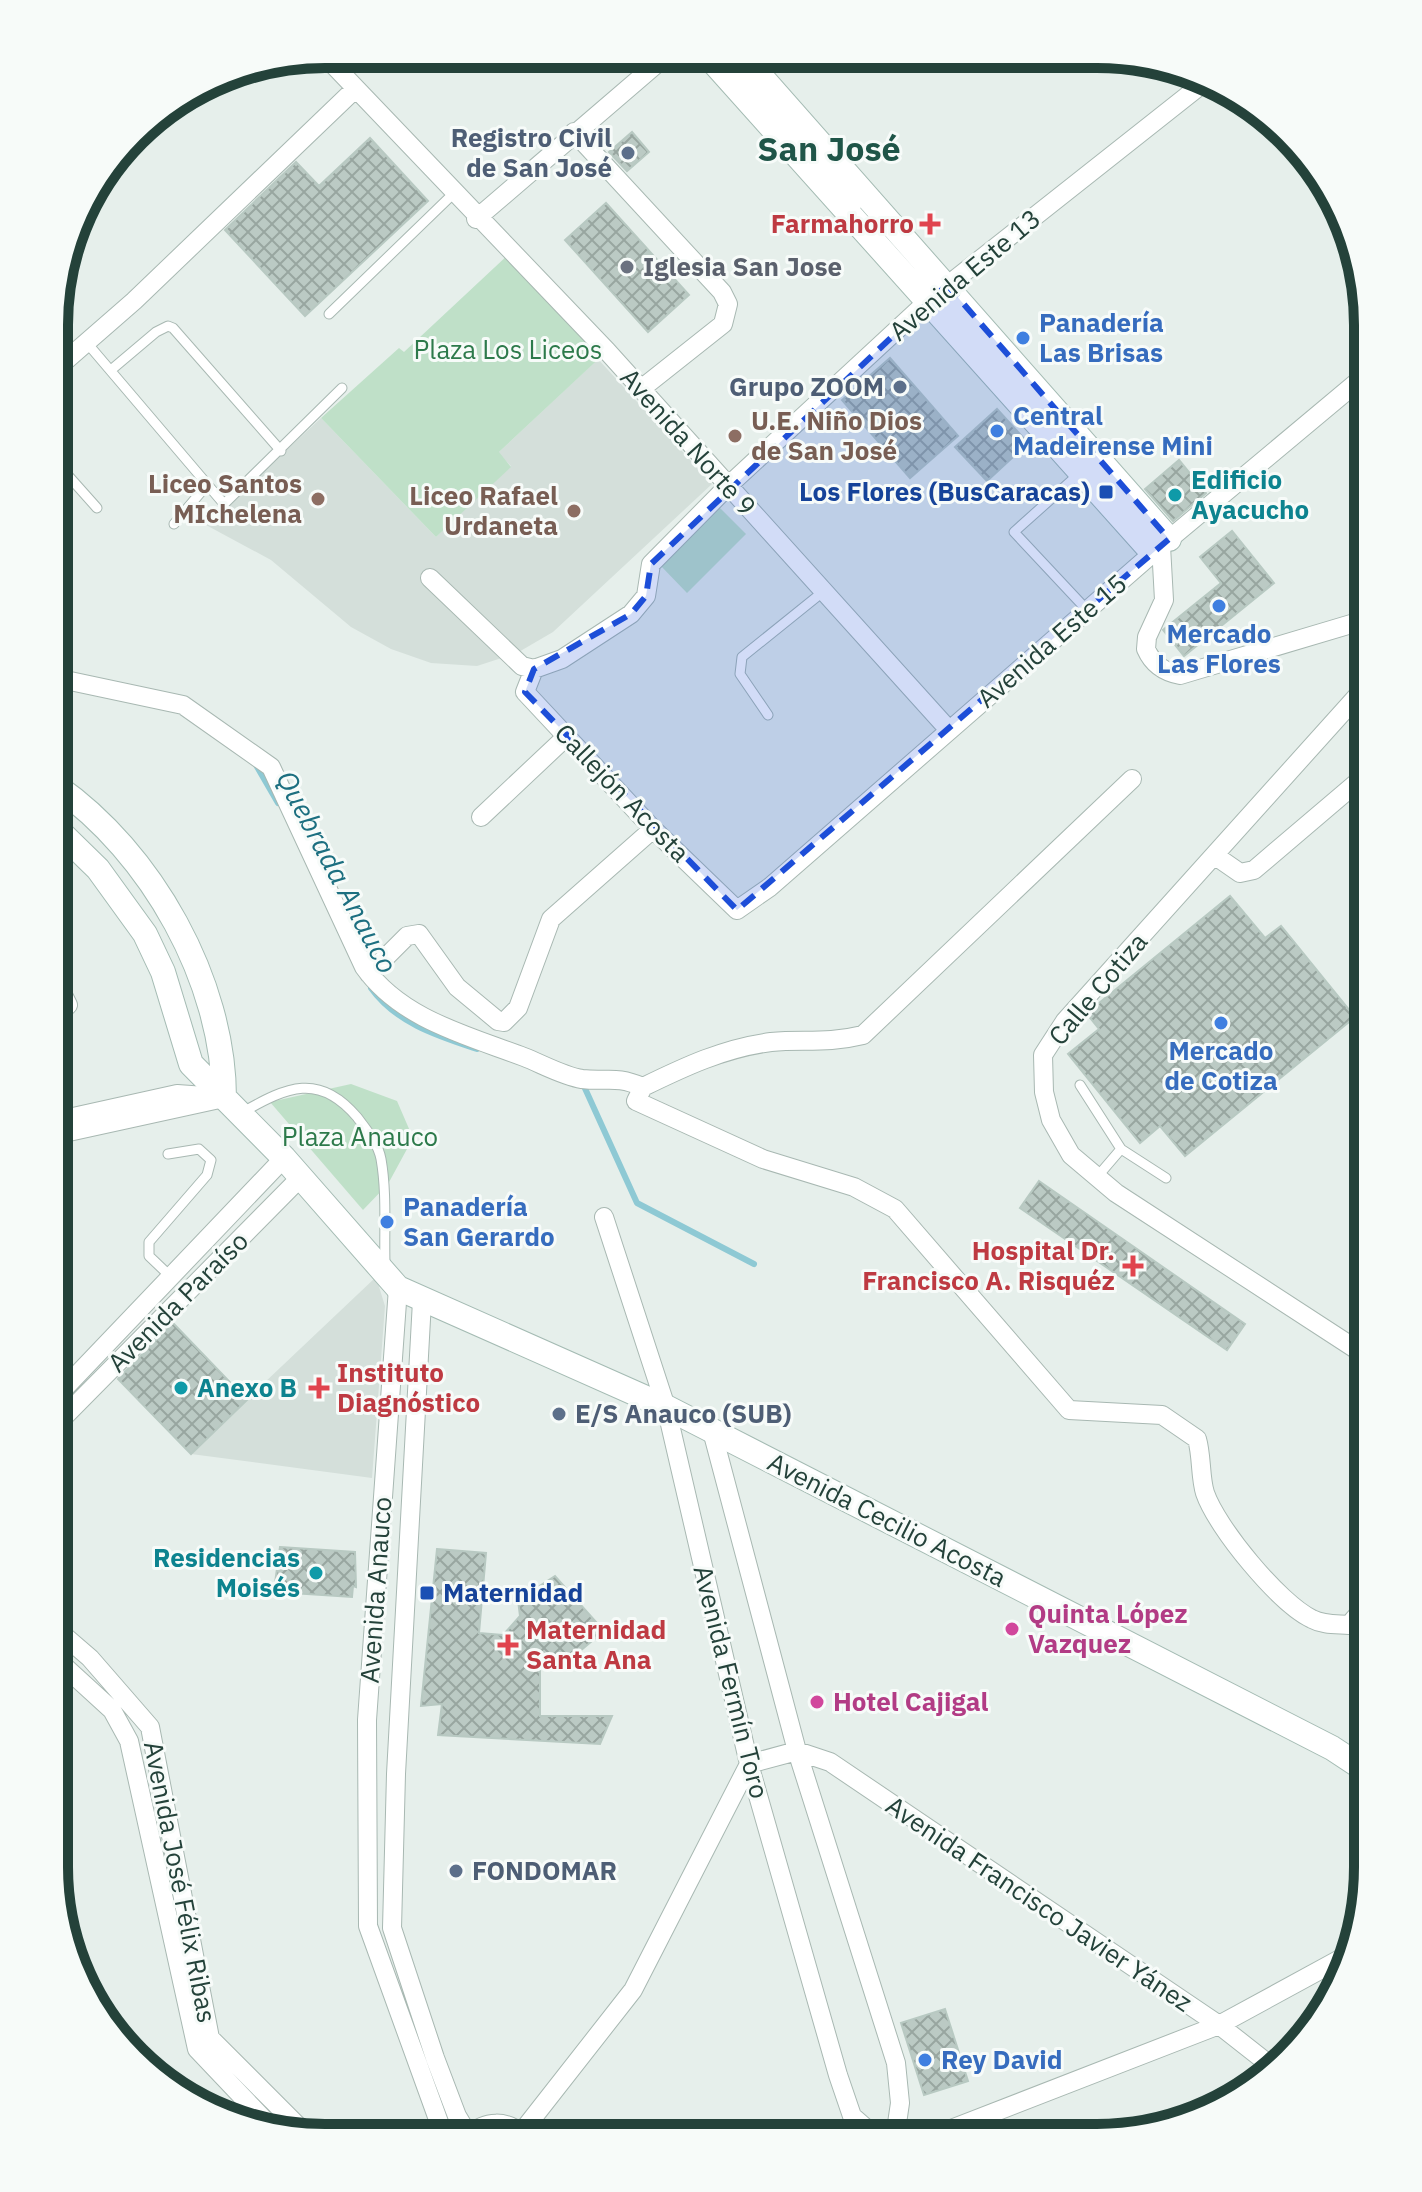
<svg xmlns="http://www.w3.org/2000/svg" width="1422" height="2192" font-family="'IBM Plex Sans',sans-serif">
<style>
.built{fill:#d4dfda}
.green{fill:#bfe0c8}
.lines{fill:none;stroke-linecap:round;stroke-linejoin:round}
.stream{stroke:#8ec9d4;stroke-width:6}
.building{fill:url(#building-cross-hatch);stroke:#b8c9c2;stroke-width:2}
.lane-casing{stroke:#a8b8b2;stroke-width:11}
.street-casing{stroke:#a8b8b2;stroke-width:20}
.secondary-casing{stroke:#a4bbb3;stroke-width:26}
.lane{stroke:#fff;stroke-width:9}
.street{stroke:#fff;stroke-width:18}
.secondary{stroke:#fff;stroke-width:24}
.marked{fill:#1d4ed8;fill-opacity:0.2;stroke:#1d4ed8;stroke-width:6;stroke-dasharray:16 10;stroke-linejoin:round}
.service-dot{fill:#5c6f8a;stroke:#f7fbf9;stroke-width:3}
.health-dot{fill:#e0444e;stroke:#f7fbf9;stroke-width:3}
.worship-dot{fill:#6b7280;stroke:#f7fbf9;stroke-width:3}
.shop-dot{fill:#3f7fe0;stroke:#f7fbf9;stroke-width:3}
.education-dot{fill:#8d6e63;stroke:#f7fbf9;stroke-width:3}
.transit-dot{fill:#1a4fb4;stroke:#f7fbf9;stroke-width:3}
.culture-dot{fill:#0f9aa8;stroke:#f7fbf9;stroke-width:3}
.hotel-dot{fill:#d1479c;stroke:#f7fbf9;stroke-width:3}
.labels{text-anchor:middle;stroke-width:6;stroke-linejoin:round;paint-order:stroke}
.service-label{font-size:26px;font-weight:bold;fill:#4e5e75;stroke:#f7fbf9;text-anchor:end}
.health-label{font-size:26px;font-weight:bold;fill:#be3a42;stroke:#f7fbf9;text-anchor:end}
.worship-label{font-size:26px;font-weight:bold;fill:#5b616d;stroke:#f7fbf9;text-anchor:start}
.street-label{font-size:26px;fill:#24423a;stroke:#f7fbf9}
.shop-label{font-size:26px;font-weight:bold;fill:#366cbe;stroke:#f7fbf9;text-anchor:start}
.park-label{font-size:26px;fill:#2d7a4b;stroke:#f7fbf9}
.education-label{font-size:26px;font-weight:bold;fill:#785e54;stroke:#f7fbf9;text-anchor:end}
.culture-label{font-size:26px;font-weight:bold;fill:#0d838f;stroke:#f7fbf9;text-anchor:start}
.transit-label{font-size:26px;font-weight:bold;fill:#164399;stroke:#f7fbf9;text-anchor:end}
.hotel-label{font-size:26px;font-weight:bold;fill:#b23c85;stroke:#f7fbf9;text-anchor:start}
.water-label{font-size:28px;font-style:italic;fill:#1c6f80;stroke:#f7fbf9}
.district-label{font-size:34px;font-weight:bold;fill:#1f5548;stroke:#f7fbf9}
.rim{fill:none;stroke:#24423a;stroke-width:10}
</style>
<defs>
<pattern id="building-cross-hatch" width="8" height="8" patternUnits="userSpaceOnUse" patternTransform="scale(2)"><rect width="8" height="8" fill="#bbcac4"/><path d="M0 0l8 8M0 8l8-8" fill="none" stroke="#98a6a0"/></pattern>
</defs>
<rect width="100%" height="100%" fill="#e6efeb"/>
<path class="built" d="M598,359L712,484L553,632L517,653L477,666L431,663L391,649L351,627L271,560L206,525L321,418L436,537L511,466L498,453Z
M376,1277L385,1306L372,1478L191,1454L116,1376L172,1322L247,1399Z"/>
<path class="green" d="M510,253L607,351L499,452L511,467L436,537L321,418L399,348L404,352Z
M719,507L746,534L687,593L660,565Z
M351,1084L397,1101L413,1138L388,1184L363,1210L270,1102Z"/>
<g class="lines">
<path class="stream" d="M256,765L278,803
M371,988C396,1023 438,1036 477,1049
M583,1084L637,1203L754,1264"/>
</g>
<path class="building" d="M632,132L649,152L627,171L609,152Z
M370,138L428,201L305,316L225,230L296,162L319,186Z
M606,203L689,295L648,332L565,240Z
M890,358L958,436L910,478L842,400Z
M997,409L1028,443L987,481L955,447Z
M1179,460L1206,493L1173,521L1145,489Z
M1232,531L1274,583L1184,656L1163,630L1221,583L1200,557Z
M1230,896L1265,938L1281,926L1355,1017L1185,1156L1160,1126L1140,1143L1068,1054L1099,1029L1087,1014L1093,1008Z
M1039,1181L1245,1324L1227,1350L1020,1208Z
M173,1323L247,1400L191,1454L118,1379Z
M280,1547L355,1552L356,1587L353,1586L352,1597L277,1592L275,1583Z
M437,1549L486,1553L479,1633L503,1635L520,1616L518,1600L555,1576L604,1631L567,1662L558,1655L540,1667V1716H612L600,1744L438,1735L442,1704L421,1706Z
M54,1683L71,1719L54,1729Z
M945,2009L968,2081L924,2095L901,2023Z"/>
<g class="lines">
<defs>
<path id="lane" d="M736,70L858,204
M329,314L453,194
M87,343L224,504L342,388
M111,370L156,332L168,326L173,328L281,451
M56,462L97,508
M1081,472L1014,532L1087,610
M174,524L206,486
M768,715L740,674L742,657L824,591
M1080,1085L1121,1149L1166,1178
M243,1112C287,1087 319,1072 357,1117C366,1129 378,1143 381,1159C387,1193 384,1230 385,1264
M168,1154L199,1149L211,1160L207,1175L149,1242V1256L171,1277
M1097,1177L1121,1149"/>
<path id="street" d="M323,54L607,351L949,730
M574,132L722,292L728,304L723,324L641,389
M476,219L667,55
M56,369L134,301L355,89
M1161,546L1164,600L1147,637L1146,649C1153,665 1164,672 1180,675L1368,619
M430,578L522,666L534,669L562,659L631,614L646,596L651,564L728,486L929,300L1201,85
M534,669L525,692L653,829L737,910L770,887L1161,546L1368,373
M56,678L183,705L271,767L364,967C401,1019 466,1035 524,1057C542,1064 563,1076 582,1079C608,1082 615,1075 643,1087
M1132,779L863,1035C826,1044 805,1039 771,1042C724,1048 684,1067 643,1087L636,1101L763,1159L854,1187L895,1209L1069,1410L1162,1415L1197,1439C1202,1456 1200,1477 1205,1493C1217,1528 1279,1603 1312,1619C1323,1625 1336,1624 1349,1625L1367,1604
M481,817L567,736
M1214,855L1240,873L1254,870L1368,773
M369,974L407,936L419,934L457,987L498,1021L504,1022L518,1008L551,919L653,829
M55,1015L68,1005L55,979
M55,1121L177,1094L205,1096
M55,1135L224,1098
M604,1217L666,1407L749,1764L838,2075L852,2116L876,2137
M398,1288L367,1720L368,1926L444,2136
M422,1301L396,1774L392,1928L435,2058L457,2116L469,2136
M1368,1357L1116,1193L1071,1155L1051,1120L1044,1092L1043,1055L1065,1021L1368,684
M55,1398L284,1158
M55,1426L300,1178
M712,1431L797,1751L896,2063L900,2103L895,2137
M54,1627L90,1658L150,1727L210,2038L308,2136
M54,1657L112,1710L129,1741L197,2049L272,2128
M521,2133L633,1990L749,1764L797,1751L830,1762L1219,2025L1275,2069
M468,2136C485,2120 507,2119 524,2136
M928,2138L1219,2025L1342,1958"/>
<path id="secondary" d="M707,55L1153,553
M742,55L1169,539
M56,786C151,852 224,981 224,1098
M55,827L98,869L145,934L163,972L191,1064L284,1158L398,1288L666,1407L1332,1748L1367,1771"/>
</defs>
<use href="#lane" class="lane-casing"/>
<use href="#street" class="street-casing"/>
<use href="#secondary" class="secondary-casing"/>
<use href="#lane" class="lane"/>
<use href="#street" class="street"/>
<use href="#secondary" class="secondary"/>
</g>
<path class="marked" d="M947,285L1169,539L737,910L525,692L534,669L631,614L646,596L651,564Z"/>
<g class="service-dot">
<circle cx="628" cy="153" r="8"/>
<circle cx="900" cy="387" r="8"/>
<circle cx="559" cy="1414" r="8"/>
<circle cx="456" cy="1871" r="8"/>
</g>
<g class="health-dot">
<path d="M926 212h8v8h8v8h-8v8h-8v-8h-8v-8h8z"/>
<path d="M1129 1254h8v8h8v8h-8v8h-8v-8h-8v-8h8z"/>
<path d="M315 1376h8v8h8v8h-8v8h-8v-8h-8v-8h8z"/>
<path d="M504 1633h8v8h8v8h-8v8h-8v-8h-8v-8h8z"/>
</g>
<circle class="worship-dot" cx="627" cy="267" r="8"/>
<g class="shop-dot">
<circle cx="1023" cy="338" r="8"/>
<circle cx="997" cy="431" r="8"/>
<circle cx="1219" cy="606" r="8"/>
<circle cx="1221" cy="1023" r="8"/>
<circle cx="387" cy="1222" r="8"/>
<circle cx="925" cy="2060" r="8"/>
</g>
<g class="education-dot">
<circle cx="735" cy="436" r="8"/>
<circle cx="318" cy="499" r="8"/>
<circle cx="574" cy="511" r="8"/>
</g>
<g class="transit-dot">
<rect x="1098" y="484" width="16" height="16" rx="4"/>
<rect x="419" y="1585" width="16" height="16" rx="4"/>
</g>
<g class="culture-dot">
<circle cx="1175" cy="495" r="8"/>
<circle cx="181" cy="1388" r="8"/>
<circle cx="316" cy="1573" r="8"/>
</g>
<g class="hotel-dot">
<circle cx="1012" cy="1629" r="8"/>
<circle cx="817" cy="1702" r="8"/>
</g>
<g class="labels">
<g class="service-label">
<text x="612" y="147">Registro Civil<tspan x="612" dy="30">de San José</tspan></text>
<text x="884" y="396">Grupo ZOOM</text>
<text x="575" y="1423" text-anchor="start">E/S Anauco (SUB)</text>
<text x="472" y="1880" text-anchor="start">FONDOMAR</text>
</g>
<g class="health-label">
<text x="914" y="233">Farmahorro</text>
<text x="1115" y="1260">Hospital Dr.<tspan x="1115" dy="30">Francisco A. Risquéz</tspan></text>
<text x="337" y="1382" text-anchor="start">Instituto<tspan x="337" dy="30">Diagnóstico</tspan></text>
<text x="526" y="1639" text-anchor="start">Maternidad<tspan x="526" dy="30">Santa Ana</tspan></text>
</g>
<g class="worship-label">
<text x="643" y="276">Iglesia San Jose</text>
</g>
<g class="street-label">
<text transform="translate(965 275) rotate(-40)" y="9">Avenida Este 13</text>
<text transform="translate(688 442) rotate(48)" y="9">Avenida Norte 9</text>
<text transform="translate(1052 641) rotate(-41)" y="9">Avenida Este 15</text>
<text transform="translate(622 793) rotate(46)" y="9">Callejón Acosta</text>
<text transform="translate(1098 989) rotate(-50)" y="9">Calle Cotiza</text>
<text transform="translate(178 1302) rotate(-45)" y="9">Avenida Paraíso</text>
<text transform="translate(887 1520) rotate(27)" y="9">Avenida Cecilio Acosta</text>
<text transform="translate(376 1590) rotate(-86)" y="9">Avenida Anauco</text>
<text transform="translate(731 1682) rotate(76)" y="9">Avenida Fermín Toro</text>
<text transform="translate(180 1882) rotate(79)" y="9">Avenida José Félix Ribas</text>
<text transform="translate(1039 1904) rotate(34)" y="9">Avenida Francisco Javier Yánez</text>
</g>
<g class="shop-label">
<text x="1039" y="332">Panadería<tspan x="1039" dy="30">Las Brisas</tspan></text>
<text x="1013" y="425">Central<tspan x="1013" dy="30">Madeirense Mini</tspan></text>
<text x="1219" y="643" text-anchor="middle">Mercado<tspan x="1219" dy="30">Las Flores</tspan></text>
<text x="1221" y="1060" text-anchor="middle">Mercado<tspan x="1221" dy="30">de Cotiza</tspan></text>
<text x="403" y="1216">Panadería<tspan x="403" dy="30">San Gerardo</tspan></text>
<text x="941" y="2069">Rey David</text>
</g>
<g class="park-label">
<text x="508" y="359">Plaza Los Liceos</text>
<text x="360" y="1146">Plaza Anauco</text>
</g>
<g class="education-label">
<text x="751" y="430" text-anchor="start">U.E. Niño Dios<tspan x="751" dy="30">de San José</tspan></text>
<text x="302" y="493">Liceo Santos<tspan x="302" dy="30">MIchelena</tspan></text>
<text x="558" y="505">Liceo Rafael<tspan x="558" dy="30">Urdaneta</tspan></text>
</g>
<g class="culture-label">
<text x="1191" y="489">Edificio<tspan x="1191" dy="30">Ayacucho</tspan></text>
<text x="197" y="1397">Anexo B</text>
<text x="300" y="1567" text-anchor="end">Residencias<tspan x="300" dy="30">Moisés</tspan></text>
</g>
<g class="transit-label">
<text x="1090" y="501">Los Flores (BusCaracas)</text>
<text x="443" y="1602" text-anchor="start">Maternidad</text>
</g>
<g class="hotel-label">
<text x="1028" y="1623">Quinta López<tspan x="1028" dy="30">Vazquez</tspan></text>
<text x="833" y="1711">Hotel Cajigal</text>
</g>
<g class="water-label">
<text transform="translate(337 872) rotate(62)" y="10">Quebrada Anauco</text>
</g>
<g class="district-label">
<text x="829" y="161">San José</text>
</g>
</g>
<path d="M0 0H1422V2192H0ZM325 68H1097A257 257 0 0 1 1354 325V1867A257 257 0 0 1 1097 2124H325A257 257 0 0 1 68 1867V325A257 257 0 0 1 325 68Z" fill="#f7fbf9" fill-rule="evenodd"/>
<path class="rim" d="M325 68H1097A257 257 0 0 1 1354 325V1867A257 257 0 0 1 1097 2124H325A257 257 0 0 1 68 1867V325A257 257 0 0 1 325 68Z"/>
</svg>
